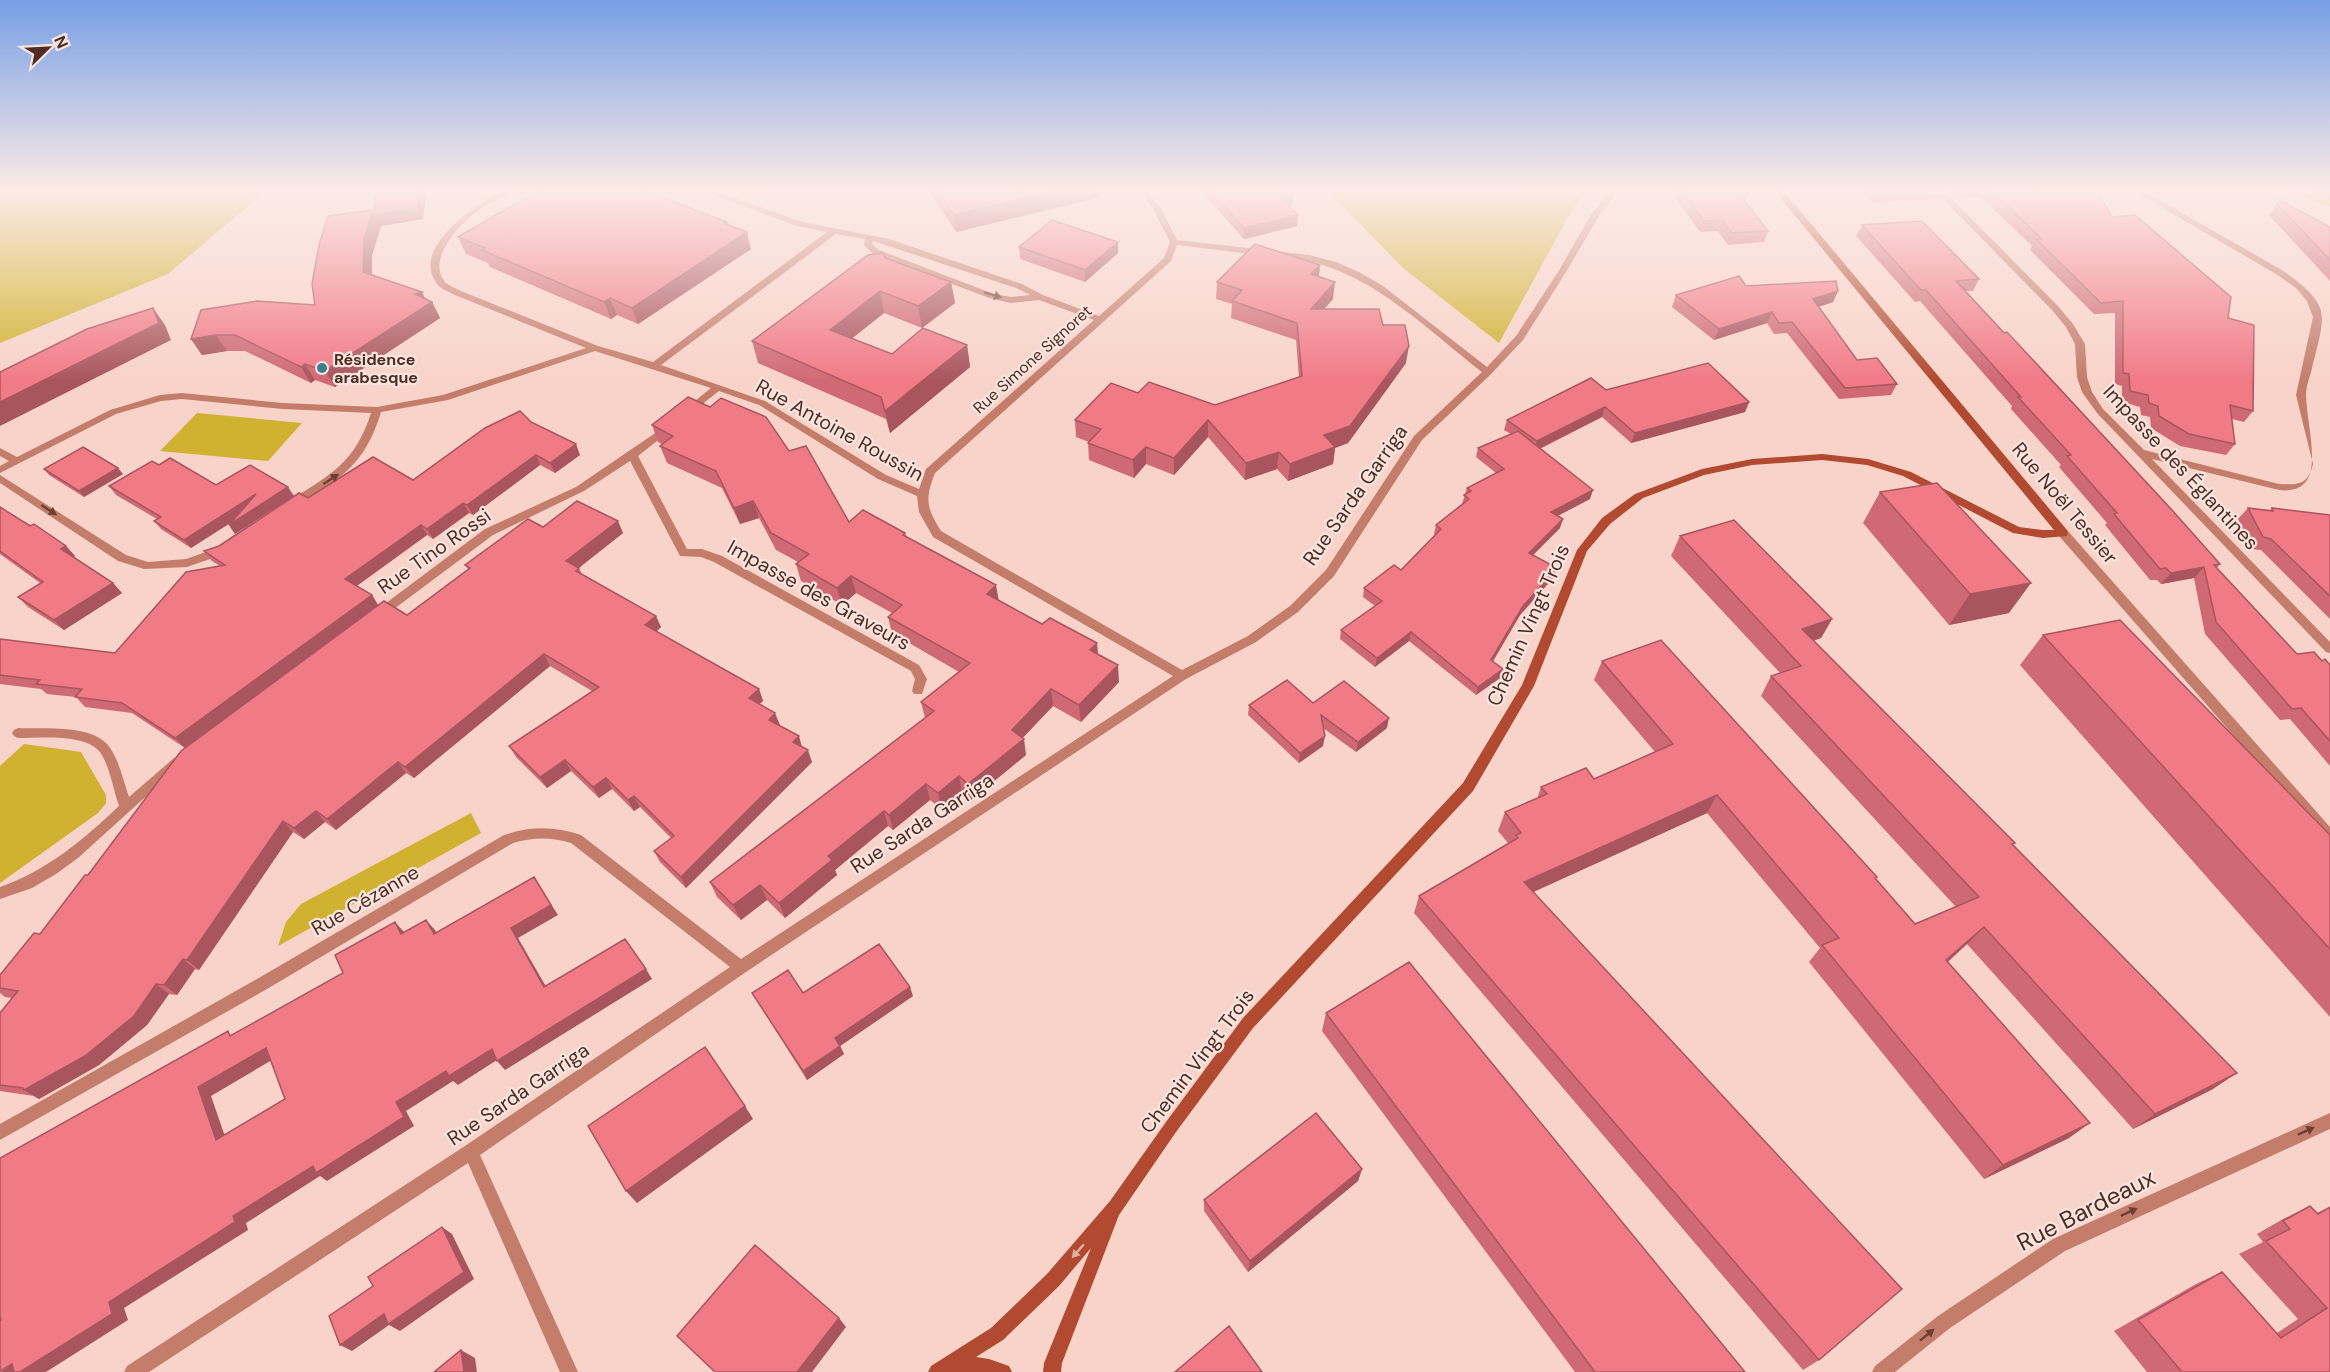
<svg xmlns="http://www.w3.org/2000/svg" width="2330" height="1372" font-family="'DM Sans',sans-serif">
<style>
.green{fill:#d0b230}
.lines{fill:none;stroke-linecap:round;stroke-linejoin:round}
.stream{stroke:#6f7dde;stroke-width:8}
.minor{fill:#c47d6b;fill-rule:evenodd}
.tertiary{fill:#c47d6b;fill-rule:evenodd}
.secondary{fill:#b14a30;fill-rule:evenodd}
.wall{fill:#cf6974}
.shaded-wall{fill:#a9555e}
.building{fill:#f17a87;stroke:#a9555e;stroke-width:1.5;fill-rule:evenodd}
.oneway{fill:#6d4035}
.oneway2{fill:#dfafa2}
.poi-dot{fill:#3b7f8e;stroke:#f8e5e0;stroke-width:2}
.labels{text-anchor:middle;stroke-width:4.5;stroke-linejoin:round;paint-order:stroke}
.far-poi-label{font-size:16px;font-weight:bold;fill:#502c23;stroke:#f8e5e0;text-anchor:start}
.far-street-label{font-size:16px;fill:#502c23;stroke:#f8e5e0}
.street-label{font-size:20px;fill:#502c23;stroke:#f8e5e0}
.near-street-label{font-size:24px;fill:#502c23;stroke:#f8e5e0}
</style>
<rect width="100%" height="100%" fill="#f8d3c9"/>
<path class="green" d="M0,189H268L168,274L0,343Z
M1326,189H1589L1572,210L1499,343L1403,268Z
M2282,189H2330V207Z
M197,413L302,423L268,461L160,451Z
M24,744L81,752L106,795V803L98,813L0,883V766Z
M471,813L481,833L278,946L286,922L301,904Z"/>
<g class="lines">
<path class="stream" d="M2314,189L2330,195"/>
<path class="minor" d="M504,189H514C503,198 489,203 477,211C460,224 426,259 445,282C449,286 456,288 461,291L598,346L653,362L827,232L797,226L697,189H710L802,222L889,239L1022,284L1043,295L1099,316L1164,258L1170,242L1153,209L1138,189H1146L1161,209L1177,240L1309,255L1336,262L1359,272L1383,286L1487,367L1516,336L1558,272L1592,213L1611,189H1620L1600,214L1566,272L1523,340L1491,374L1422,440L1334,576L1298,612L1256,642L1186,679L746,972L480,1155L578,1372H560L468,1163L149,1372H124L127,1366L465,1146L730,967L571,843C552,837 533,837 513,843L267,989L0,1140V1124L257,979L504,835C531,826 554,826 581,835L741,959L1173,676L933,537L919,512L917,496L878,479L759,405L719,391L691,413H685V409L711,388L595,351L448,400L381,412C369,452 352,471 318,493C310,498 302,505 293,508L289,507L288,504L289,501C331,474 355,463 371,413L283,409L182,399L161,401L116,414L0,473V466L9,461L0,456V448L17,457L110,410L160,395L182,393L283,403L377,407L443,395L586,348L455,295C450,292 443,290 439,286C406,249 478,204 504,189ZM836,234L865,239L864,245L873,254L989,298L1011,303L1039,300L1094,320L926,469L919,489L886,475L765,401L661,365ZM873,241L1016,288L1030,295L1011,297L994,294L879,250L872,244ZM1177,245L1309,261C1376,277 1429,331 1482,372L1414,436L1326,570L1290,606L1248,636L1182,670L941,531C926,507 925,499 935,473L1171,261Z
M1933,189H1942L2058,306L2073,324L2085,344L2087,377L2092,392L2103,409L2144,450L2279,484C2298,485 2308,485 2313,464L2296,395L2313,317L2307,301L2296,288L2276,274L2130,189H2140L2282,270C2297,281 2322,297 2322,318C2322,333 2315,354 2312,368C2310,376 2306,387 2306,395C2307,433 2330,496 2279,490L2152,459L2330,642V653L2326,652L2097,413L2082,392L2077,377L2075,344L2066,327L2052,310Z
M667,425L671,426V430L638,456L687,549H702L722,556L919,665L927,679L922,694H914L912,691L915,679L911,671L714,562L701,557L680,556L630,461L584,491L493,535L382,618H374L372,615L374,612L485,529L576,487Z
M0,475L126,555L148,562L186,559L223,546L228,550L227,553L187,567L144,569L118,561L0,483Z
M18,728C42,729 91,724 108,745C119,759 123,780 129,797L174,758H182L184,762L78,858L56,874L32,888L0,899V887C48,870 83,840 119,806C113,789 110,767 100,752C85,733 40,738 18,738L14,736L12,733L14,730Z
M2330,1113V1129L2065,1251L1950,1328L1895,1372H1872L1875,1366L1938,1316L2053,1239Z"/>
<path class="tertiary" d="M2063,529L2067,530L2330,827V842L2325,840L2059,536L2058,533L2059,530Z"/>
<path class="secondary" d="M1773,189H1782L2067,530L2068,533L2067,536L2043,538L2013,533L1903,476L1867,465L1822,460L1752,465L1704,475L1643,498L1610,524L1587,551L1534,686L1473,791L1253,1028L1176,1132L1119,1215L1062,1363L1061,1372H1043L1044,1363L1091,1248L1059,1286L1003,1340L976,1357L989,1359L1009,1366L1012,1372H928L931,1366L991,1328L1047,1274L1110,1201L1166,1122L1243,1018L1463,783L1522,685L1577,550L1602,518L1635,494L1702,469L1752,459L1822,454L1868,459L1911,472L2019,527L2043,530H2054Z"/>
</g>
<path class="wall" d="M928,189H1101V197L956,232Z
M1199,189H1288L1293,194L1292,205L1289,206L1297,226L1244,239Z
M1669,189H1745L1748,194L1745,201L1768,231L1764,242L1728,245L1718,231L1700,232Z
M1861,189H1944L1939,199L1874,203Z
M1946,189H2096L2112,217L2228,318L2253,411L2244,422L2232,419L2235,444L2226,455L2180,446L2151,428L2150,417L2141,415L2140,407L2122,402V386L2115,384V313L2094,314L2030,250L2032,246L1980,196L1954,198Z
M426,192L423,219L381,226L372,255V275L422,292L425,299L432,302L440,318L335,387L315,380L311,383L245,351H227L202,355L191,339L315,305L373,210L375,215Z
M2280,200L2330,227V281L2269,215Z
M727,222L728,225L751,249L638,324L617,315L611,319L490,267L488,263L466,254L458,237Z
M1862,225L1979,279L1973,291H1966L2220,564L2217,568L2297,654L2322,661L2330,665V766L2290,719L2280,720L2205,634L2194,578L2161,584L2157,580H2150L2105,525L2107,523L2059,467L2061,465L2011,409L2012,406L1920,301L1915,302L1856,236Z
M1118,242V253L1085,282L1020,259L1019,247Z
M885,258L951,282L955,303L922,328L884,313L852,338L892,354L967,345L970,367L890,433L886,419L758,363L752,341Z
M1320,265L1319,277L1333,299L1324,309L1383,325L1406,363L1348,443L1335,448L1333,464L1288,481L1277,469L1245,480L1208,437L1174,475L1146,464L1134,478L1089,460L1088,443L1089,442L1076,437L1075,420L1138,393L1215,405L1299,377L1296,340L1231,318L1232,304L1216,299L1217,282Z
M1746,286L1838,291L1833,302L1819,307L1857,360L1897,384L1891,395L1839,399L1787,333L1774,334L1767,323L1714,340L1672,307L1676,295Z
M1606,390L1749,402L1745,412L1631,443L1602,417L1540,449L1590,499L1557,516L1560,528L1533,555L1554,577L1520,615L1493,661L1500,678L1476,695L1409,641L1375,667L1340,639L1341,630L1375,606L1363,597L1364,588L1401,570L1435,535L1434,534L1436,525L1462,504L1467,488L1496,473L1476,457L1478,448L1511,434L1504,430L1507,420Z
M531,422L580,455L555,473L540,465L473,515L469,513L433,539L427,535L357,586L372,595L378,605L185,748L132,713L85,707L76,697L47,694L41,689L0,684V639L115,653L220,566L212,561L204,551L219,546L308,498L413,480Z
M652,425L789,451L849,522L905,533L906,536L998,600L1042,624L1097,643L1098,654L1119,682L1081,722L1053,706L1022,738L1026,755L971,800L962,792L941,809L930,800L893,830L888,826L835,870L837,875L785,918L767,900L741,920L717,897L710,882L925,718L921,702L959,672L892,633L888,617L892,613L856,593L842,605L801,581L796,564L798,562L776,550L759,518L740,524L722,488L667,463L660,446L662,444L658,442Z
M159,465L216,485L294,496L235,534L229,525L231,522L191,548L161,529L154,521L157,519L116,495L109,486Z
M44,469L123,474L84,497L49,475Z
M1880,492L2009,613L1949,625L1863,523Z
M0,507L66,546L75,556L73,557L113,583L122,593L64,630L28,607L18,597L40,583L0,554Z
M2248,508L2270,510L2272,508L2330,515V619L2261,550L2252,549L2238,519Z
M543,527L623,533L579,568L582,574L661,627L656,632L759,689L763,701L759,704L780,725H779L802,747L812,762L686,888L660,862L654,851L671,838L640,807L634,811L612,789L599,798L571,771L547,788L516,757L509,746L592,691L550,666L414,778L406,773L336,830L325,822L304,839L293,832L199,970L195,969L177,995L169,994L147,1025L99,1065L39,1099L34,1096L0,1091V1013L12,998L5,997L0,993V975L40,934L88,875L407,615L468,569L465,565Z
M1680,536L1832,619L1821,638L1813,641L2013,844L2213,1089L2133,1129L1967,944L1948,962L2069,1138L1984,1179L1809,962L1820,948L1707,813L1533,892L1819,1360L1803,1370L1414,913L1419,896L1508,843L1498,831L1505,812L1537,799L1541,787L1594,779L1655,752L1594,680L1602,661L1875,879L1915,924L1956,907L1761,696L1771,676L1780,673L1671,556Z
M2043,635L2330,835V1017L2020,665Z
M1313,703L1387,728L1356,752L1323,728V746L1299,763L1248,715L1249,705Z
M752,993H803L913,996L840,1046L844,1054L807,1080Z
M1326,1013L1745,1372H1575L1322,1031Z
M1362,1169L1358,1181L1248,1272L1204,1211V1200Z
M2310,1206L2317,1213L2330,1207V1372H2147L2114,1331L2196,1284L2222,1272L2277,1333L2298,1319L2239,1254L2263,1242L2257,1234L2283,1219Z"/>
<path class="shaded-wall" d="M419,189H426L423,219L381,226L372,255L371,288L363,272L364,239L373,210L375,215Z
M1063,189H1101V197L956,232L954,215Z
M1293,194L1292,205L1280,208V197Z
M1298,215L1297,226L1244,239V228Z
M747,232L751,249L638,324L632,308Z
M1118,242V253L1085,282V270Z
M1320,265L1318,281L1311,274Z
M951,282L955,303L922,328L918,306Z
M1335,282L1333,299L1309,326L1311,309Z
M880,291L884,313L835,352L830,330Z
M1838,291L1833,302L1808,310L1813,299Z
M422,292L428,305L432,302L440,318L335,387L325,371L415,294Z
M610,298L617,315L611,319L604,302Z
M153,308L165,325L171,340L0,426V402Z
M1772,312L1767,323L1714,340L1719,329Z
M216,335L227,351L202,355L191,339Z
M967,345L970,367L890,433L885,411Z
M1409,346L1406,363L1348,443L1335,448L1333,464L1288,481L1290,464L1324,435Z
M305,364L315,380L311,383L301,367Z
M1749,402L1745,412L1631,443L1635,433Z
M1605,407L1602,417L1534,451L1537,441Z
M1208,420V437L1174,475V458Z
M576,444L580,455L555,473L550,463Z
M1146,447V464L1134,478L1133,460Z
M1279,452L1277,469L1245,480L1246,463Z
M536,455L540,465L473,515L467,505Z
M118,468L123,474L84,497L79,491Z
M288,487L294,496L235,534L229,525Z
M1593,490L1590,499L1548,521L1551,512Z
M256,494L262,503L191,548L184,540Z
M753,501L759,518L740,524L734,508Z
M463,503L469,513L433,539L427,529Z
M1563,519L1560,528L1526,562L1529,553Z
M618,521L623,533L572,573L566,561Z
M421,525L427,535L352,589L345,579Z
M66,546L75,556L70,559L61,549Z
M2204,567L2194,578L2161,584L2171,573Z
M1557,568L1554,577L1520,615L1489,668L1491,660L1523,606Z
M851,576L856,593L842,605L837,588Z
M113,583L122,593L64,630L54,620Z
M2031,583L2009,613L1949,625L1970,594Z
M996,585L999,602L987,594Z
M372,595L378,605L185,748L175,738Z
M656,616L661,627L650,637L645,625Z
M1832,619L1821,638L1791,648L1802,629Z
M1411,632L1409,641L1375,667L1377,658Z
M1097,643L1098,660L1090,650Z
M544,654L550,666L414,778L405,767Z
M1118,665L1119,682L1081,722L1079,705Z
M1503,669L1500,678L1476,695L1478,687Z
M759,689L763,701L753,710L749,698Z
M1051,689L1053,706L1016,745L1024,739L1026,755L971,800L968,784L1012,730Z
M775,713L780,725L773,731L769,720Z
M1389,718L1387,728L1356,752L1358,742Z
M799,736L802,747L793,742Z
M1325,736L1323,746L1299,763L1300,753Z
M808,750L812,762L686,888L681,877Z
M565,760L571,771L547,788L540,777Z
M398,762L406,773L336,830L327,819Z
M959,776L962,792L941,809L938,793Z
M606,778L612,789L599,798L593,787Z
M926,784L930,800L893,830L889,815Z
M1717,795L1707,813L1516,900L1524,882Z
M634,796L640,807L634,811L628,800Z
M316,811L325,822L304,839L294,828Z
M884,811L888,826L835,870L837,875L785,918L779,903L828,856Z
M283,821L293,832L199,970L187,960Z
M534,877L558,915L518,938L552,997L544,987L511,928Z
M760,885L767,900L741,920L733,905Z
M426,920L435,930L442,944L434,934Z
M395,922L404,932L410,944L401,934Z
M1984,927L1967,944L1930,977L1946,960Z
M183,959L195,969L177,995L164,985Z
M646,969L652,979L505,1070L497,1061Z
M156,984L169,994L147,1025L99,1065L39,1099L24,1090Z
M910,987L913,996L840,1046L844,1054L807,1080L803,1071L835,1038Z
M266,1048L277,1057L211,1096L229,1148L216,1140L198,1087Z
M492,1049L500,1058L458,1085L453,1081L406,1111L414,1126L327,1181L320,1176L246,1223L248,1230L124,1308L128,1320L46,1372H0L109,1302L396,1102L446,1071Z
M2237,1073L2213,1089L2133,1129L2155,1114Z
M745,1106L753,1119L637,1203L626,1191Z
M2090,1123L2069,1138L1984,1179L2003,1165Z
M1362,1169L1358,1181L1248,1272L1250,1261Z
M442,1227L452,1234L474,1279L400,1331L389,1325L352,1351L340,1345Z
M839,1318L846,1327L812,1372H797Z
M461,1350L475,1358L477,1372H464Z"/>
<path class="building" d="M374,189H419L418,207L375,215Z
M541,189H641L727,222L724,223L747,232L632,308L610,298L604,302L482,250L485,248L458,237Z
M936,189H1063L954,215Z
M1209,189H1288L1293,194L1280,197L1298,215L1244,228Z
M1681,189H1745L1748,194L1740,195L1768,231L1732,233L1722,220L1704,221Z
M1876,189H1923L1879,192Z
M1990,189H2096L2112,217L2135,215L2231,297L2228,318L2254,325L2253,411L2230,405L2235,444L2189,434L2159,416L2158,406L2149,403L2148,395L2130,391L2129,374L2123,373V301L2101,303L2036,239H2042Z
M2280,200L2330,227V260L2277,204Z
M373,210L364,239L363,272L422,292L415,294L432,302L325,371L305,364L301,367L235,335H216L191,339L201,310L257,301L315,305L312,284L319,245L328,216Z
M1052,220L1118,242L1085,270L1019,247Z
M1922,221L1979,279L1956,281L2004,333L2007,332L2172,510L2220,564L2214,565L2297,654L2314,652L2322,661L2325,659L2330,665V741L2301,708L2292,709L2216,622L2204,567L2171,573L2166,568L2160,569L2114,514L2117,513L2067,456L2071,455L2018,397H2021L1926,290H1921L1862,225Z
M1255,244L1320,265L1311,274L1335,282L1311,309H1379L1383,325H1405L1409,346L1350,426L1324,435L1335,447L1290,464L1279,452L1246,463L1208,420L1174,458L1146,447L1133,460L1088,443L1101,429L1075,420L1111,383L1138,393L1149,382L1215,405L1302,376L1297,323L1232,301L1242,290L1217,282Z
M883,253L885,258L951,282L918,306L880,291L830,330L892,354L923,328L967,345L885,411L881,397L752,341L868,255Z
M1739,276L1746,286L1836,281L1838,291L1813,299L1857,360L1877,358L1897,384L1845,388L1792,322L1779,323L1772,312L1719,329L1676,295Z
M153,308L159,323L0,402V372L87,329Z
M1708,363L1749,402L1635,433L1605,407L1537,441L1507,420L1591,378L1606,390Z
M688,397L710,407L721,398L766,417L789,451L806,446L849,522L863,510L905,533L903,535L996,585L987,594L1042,624L1050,618L1097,643L1090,650L1118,665L1079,705L1051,689L1012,730L1024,739L968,784L959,776L938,793L926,784L889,815L884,811L828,856L832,860L779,903L760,885L733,905L710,882L934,711L921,702L970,663L888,617L902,605L851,576L837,588L796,564L809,554L771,533L753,501L734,508L716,471L660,446L673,436L652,425Z
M520,411L531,422L576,444L550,463L536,455L467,505L463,503L427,529L421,525L345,579L372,595L175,738L122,703L75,697L82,689L36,684L40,680L0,675V639L115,653L186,572L225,565L204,551L219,546L299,493L308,498L373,457L413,480L485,428Z
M1518,431L1593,490L1551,512L1563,519L1529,553L1557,568L1523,606L1491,660L1503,669L1478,687L1411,632L1377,658L1341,630L1382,601L1364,588L1394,565L1401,570L1441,529L1436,525L1469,499L1464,495L1471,491L1467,488L1504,469L1478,448Z
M83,447L118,468L79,491L44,469Z
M170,458L216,485L250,465L288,487L229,525L256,494L184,540L154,521L161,517L109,486L152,461L159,465Z
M1937,483L2031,583L1970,594L1880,492Z
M577,501L618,521L566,561L579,568L576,571L656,616L645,625L759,689L749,698L775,713L769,720L799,736L793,742L808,750L681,877L654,851L674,836L634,796L628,800L606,778L593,787L565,760L540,777L509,746L599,687L544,654L405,767L398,762L327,819L316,811L294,828L283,821L187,960L183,959L164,985L156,984L134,1016L85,1056L24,1090L23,1088L0,1085V1013L18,991L0,988V975L34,933L40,934L85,875H88L181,751L384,601L407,615L470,568L465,565L528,519L543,527Z
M0,507L30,526L34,524L66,546L61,549L113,583L54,620L18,597L43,582L0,551Z
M2248,508L2273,511L2272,508L2330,515V596L2271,539L2263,537Z
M1734,520L1832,619L1802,629L2015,843L2012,844L2237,1073L2155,1114L1984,927L1946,960L2090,1123L2003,1165L1822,945L1839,938L1717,795L1524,882L1902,1289L1819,1360L1419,896L1518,838L1516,835L1521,833L1505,812L1547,794L1541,787L1586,768L1594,779L1673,744L1602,661L1661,640L1877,877L1875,878L1915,924L1979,897L1771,676L1801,666L1680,536Z
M2120,620L2330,835V949L2043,635Z
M1287,680L1313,703L1344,681L1389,718L1358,742L1321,715L1325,736L1300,753L1249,705Z
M534,877L551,905L511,928L544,987L625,939L646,969L497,1061L492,1049L449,1076L446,1071L396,1102L404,1117L316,1173L313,1166L233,1216L235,1222L109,1302L112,1314L20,1372H14L12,1364L0,1371V1320H1L0,1316V1158L228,1031L230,1036L343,973L335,955L395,922L401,934L426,920L434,934ZM266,1048L285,1099L216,1140L198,1087Z
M879,944L910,987L835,1038L840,1046L803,1071L752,993L788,970L803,993Z
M1409,962L1745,1372H1595L1326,1013Z
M705,1047L745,1106L626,1191L588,1126Z
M1316,1113L1362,1169L1250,1261L1204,1200Z
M2310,1206L2318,1214L2330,1207V1372H2182L2138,1320L2222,1272L2281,1338L2327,1308L2266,1241L2290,1229L2283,1221Z
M442,1227L464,1272L388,1324L384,1314L340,1345L329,1316L373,1286L368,1277Z
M755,1245L839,1318L797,1372H715L677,1336Z
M1229,1326L1262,1372H1175Z
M461,1350L464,1372H434Z"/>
<defs><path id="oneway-solid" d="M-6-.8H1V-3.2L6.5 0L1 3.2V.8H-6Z" transform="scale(1.5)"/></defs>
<g class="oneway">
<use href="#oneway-solid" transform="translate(993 295) rotate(16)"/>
<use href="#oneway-solid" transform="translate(331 479) rotate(-33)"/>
<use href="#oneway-solid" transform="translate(49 510) rotate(33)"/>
<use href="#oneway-solid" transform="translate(2306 1131) rotate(-24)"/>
<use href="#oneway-solid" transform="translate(2129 1212) rotate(-25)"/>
<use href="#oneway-solid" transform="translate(1927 1335) rotate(-39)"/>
</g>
<use class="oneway2" href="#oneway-solid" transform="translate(1078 1251) rotate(131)"/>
<linearGradient id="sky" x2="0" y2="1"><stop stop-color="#779ee4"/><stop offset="0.5" stop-color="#fcebe7"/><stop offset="1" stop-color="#fcebe7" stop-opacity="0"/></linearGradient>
<rect width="2330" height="381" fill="url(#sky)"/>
<circle class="poi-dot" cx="322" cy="368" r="6"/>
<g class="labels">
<g class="far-poi-label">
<text x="334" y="365">Résidence<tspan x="334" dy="18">arabesque</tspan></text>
</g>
<g class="far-street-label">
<text transform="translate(1032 359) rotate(-42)" y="6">Rue Simone Signoret</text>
</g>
<g class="street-label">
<text transform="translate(840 430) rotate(29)" y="7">Rue Antoine Roussin</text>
<text transform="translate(2181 467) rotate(47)" y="7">Impasse des Églantines</text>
<text transform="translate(1355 495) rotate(-55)" y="7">Rue Sarda Garriga</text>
<text transform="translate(2065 503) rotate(50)" y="7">Rue Noël Tessier</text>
<text transform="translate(434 551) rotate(-35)" y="7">Rue Tino Rossi</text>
<text transform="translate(819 595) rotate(29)" y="7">Impasse des Graveurs</text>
<text transform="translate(1528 625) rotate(-66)" y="7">Chemin Vingt Trois</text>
<text transform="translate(922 823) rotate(-33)" y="7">Rue Sarda Garriga</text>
<text transform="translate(365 900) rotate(-30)" y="7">Rue Cézanne</text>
<text transform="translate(1197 1061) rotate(-53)" y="7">Chemin Vingt Trois</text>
<text transform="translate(518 1094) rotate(-34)" y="7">Rue Sarda Garriga</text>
</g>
<g class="near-street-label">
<text transform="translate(2086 1210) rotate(-27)" y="8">Rue Bardeaux</text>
</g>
</g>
<g transform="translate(48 48) rotate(66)" stroke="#f8e5e0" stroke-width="4.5" paint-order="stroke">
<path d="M0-4.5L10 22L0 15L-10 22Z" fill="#502c23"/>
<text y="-9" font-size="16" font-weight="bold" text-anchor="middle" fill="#502c23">N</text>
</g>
</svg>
